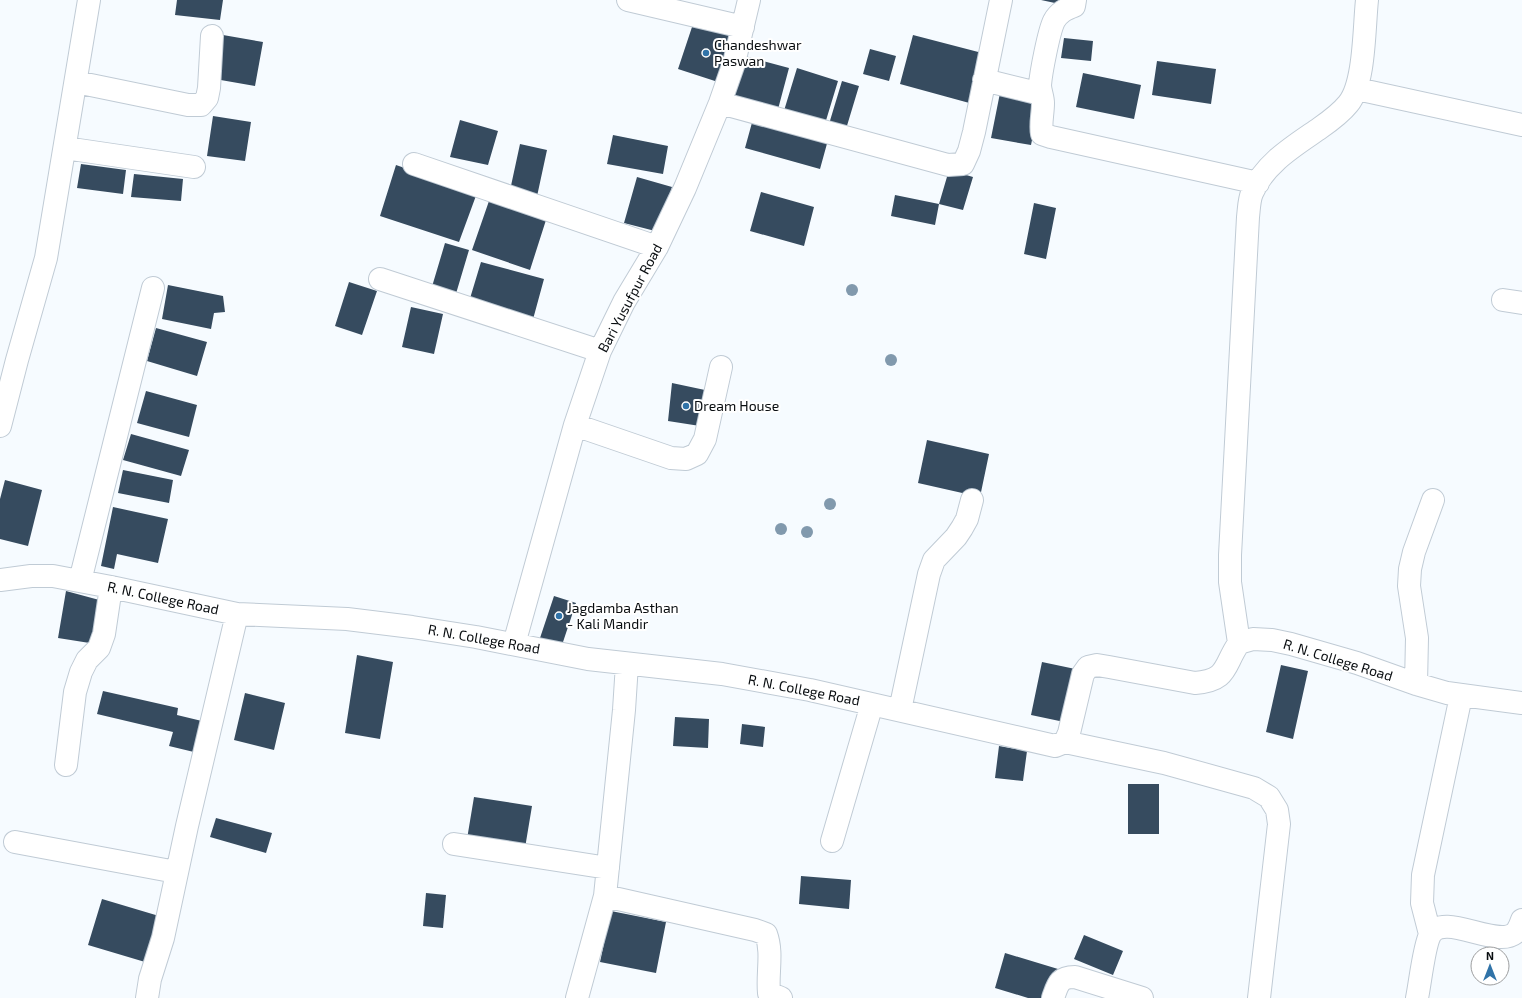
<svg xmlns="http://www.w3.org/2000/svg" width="1522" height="998" font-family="'Exo 2',sans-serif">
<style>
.building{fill:#364b5f}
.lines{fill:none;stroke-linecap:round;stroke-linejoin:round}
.minor-casing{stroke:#c0cbd5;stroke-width:24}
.minor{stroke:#fff;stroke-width:22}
.tree{fill:#8199ad}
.poi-dot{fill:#3073a8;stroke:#fff;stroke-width:1.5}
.labels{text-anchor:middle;stroke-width:4;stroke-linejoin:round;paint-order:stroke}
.poi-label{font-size:14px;fill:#090d10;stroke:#fff;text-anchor:start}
.street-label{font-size:14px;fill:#090d10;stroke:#fff}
</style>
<rect width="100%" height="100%" fill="#f6fbff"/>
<path class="building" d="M177,0H223L220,20L175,15Z
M1041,0H1070L1069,6Z
M693,24L734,37L718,82L678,69Z
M223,35L263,42L255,86L215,79Z
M913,35L986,54L973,104L900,84Z
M1064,38L1093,41L1091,61L1061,58Z
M870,49L896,56L889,81L863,74Z
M745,56L789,68L777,113L733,101Z
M1157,61L1216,69L1211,104L1152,95Z
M797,68L838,81L824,127L783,114Z
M1083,73L1141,85L1134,119L1076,107Z
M842,81L859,86L846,129L829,124Z
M1000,93L1040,100L1031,145L991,138Z
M213,116L251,122L245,161L207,156Z
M753,119L828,140L820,169L745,148Z
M460,120L498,131L488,165L450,157Z
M613,135L668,146L663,174L607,164Z
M520,144L547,150L536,201L509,195Z
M81,164L126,170L123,194L77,188Z
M396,165L477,193L459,242L380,216Z
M949,170L973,177L963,210L939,204Z
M134,174L183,179L181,201L131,197Z
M637,177L672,187L659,232L624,223Z
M761,192L814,207L804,246L750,231Z
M895,195L939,204L935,225L891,216Z
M489,201L546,220L530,270L472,250Z
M1034,203L1056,208L1046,259L1024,254Z
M445,243L469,250L455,297L431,290Z
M481,262L544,279L532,323L468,305Z
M349,282L377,291L362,335L335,326Z
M168,285L223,296L225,312L214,313L211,329L162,319Z
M411,307L443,314L434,354L402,347Z
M156,328L207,342L197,376L147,361Z
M672,383L705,390L700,426L668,421Z
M146,391L197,405L189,437L137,423Z
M131,434L189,450L181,476L123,460Z
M927,440L989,454L980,497L918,483Z
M123,470L173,480L169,503L118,493Z
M5,480L42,490L28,546L0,539V499Z
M113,507L168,519L158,563L117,554L114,569L101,566Z
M66,591L103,601L96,644L58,638Z
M554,596L576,603L562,645L540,638Z
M357,655L393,662L380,739L345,733Z
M1042,662L1080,670L1069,723L1031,715Z
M1281,665L1308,671L1293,739L1266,732Z
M103,691L178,708L177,715L206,722L198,753L169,746L173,732L97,714Z
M245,693L285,703L274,750L234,740Z
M675,717L709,719L708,748L673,746Z
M742,724L765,727L763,747L740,744Z
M999,746L1027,751L1023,781L995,778Z
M1128,784H1159V834H1128Z
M474,797L532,806L525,848L467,839Z
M216,818L272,833L266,853L210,837Z
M801,876L851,880L849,909L799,904Z
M426,893L446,895L443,928L423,926Z
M102,899L159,916L145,962L88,945Z
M611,911L666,922L656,973L600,962Z
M1084,935L1123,951L1113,975L1074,959Z
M1005,953L1058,969L1050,998H1028L995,988Z"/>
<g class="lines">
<defs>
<path id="minor" d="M628,0L743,27
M1075,0L1074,6C1066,9 1059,12 1054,21C1049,31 1041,72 1040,85C1040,91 1043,97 1043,103C1043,114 1040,124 1042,134L1051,137L1258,183
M984,80L1041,94
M76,82L188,105H201L207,98L209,88L212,36
M1357,89L1522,125
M720,103L948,165L963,164L969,151L974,132L1001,0
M65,148L194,167
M414,164L657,247
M380,279L600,351
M1503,300L1522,303
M575,425L671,458L686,459L697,454L705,439L721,367
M0,426L17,360L46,258L89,0
M0,580L31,576H53L111,587L237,614L347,619L412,627L476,637L588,659L722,674L810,690L1055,746L1065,742L1069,733L1083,674L1088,667L1097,665L1109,667L1195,683C1229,680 1223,666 1239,643L1253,639L1272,640L1291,644L1357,663L1416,684L1447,693L1522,703
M80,581L153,288
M1239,643L1230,582V555L1248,217C1249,209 1249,200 1252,193C1265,163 1294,146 1320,128C1330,121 1340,114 1348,104C1365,84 1364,27 1367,0
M514,644L575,425L600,351L624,302L657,247L685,188L720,103L734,63L749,0
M1416,684L1417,638L1409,586L1410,569L1414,552L1433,500
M900,710L929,574L934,560L956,537L962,528L967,519L972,500
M1065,742L1164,763L1254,788L1269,797L1277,810L1279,824L1259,998
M66,765L75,692L81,672L87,660L99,648L104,634L111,587
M832,841L872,704
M15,842L176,872
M454,844L608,868
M605,896L755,930L766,934C773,953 767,973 769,993L781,998
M1430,934L1422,903L1423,875L1461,696
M147,998L150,979L163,938L187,826L237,614
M577,998L605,896L624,710L627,664
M1053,998C1058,984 1059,977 1075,977L1142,998
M1417,998C1420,984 1424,946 1430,935C1444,910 1500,952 1517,931C1519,928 1521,923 1522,920"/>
</defs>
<use href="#minor" class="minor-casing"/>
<use href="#minor" class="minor"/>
</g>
<g class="tree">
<circle cx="852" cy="290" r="6"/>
<circle cx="891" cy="360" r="6"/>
<circle cx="830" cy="504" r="6"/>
<circle cx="781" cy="529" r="6"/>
<circle cx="807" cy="532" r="6"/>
</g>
<g class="poi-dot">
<circle cx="706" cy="53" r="4"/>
<circle cx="686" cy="406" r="4"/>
<circle cx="559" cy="616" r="4"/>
</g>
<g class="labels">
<g class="poi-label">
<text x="714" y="50">Chandeshwar<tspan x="714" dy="16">Paswan</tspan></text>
<text x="694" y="411">Dream House</text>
<text x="567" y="613">Jagdamba Asthan<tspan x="567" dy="16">- Kali Mandir</tspan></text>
</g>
<g class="street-label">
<text transform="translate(630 298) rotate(-62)" y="5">Bari Yusufpur Road</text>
<text transform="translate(163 598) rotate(12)" y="5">R. N. College Road</text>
<text transform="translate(484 639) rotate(10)" y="5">R. N. College Road</text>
<text transform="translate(1338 660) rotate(17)" y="5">R. N. College Road</text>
<text transform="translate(804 690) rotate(11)" y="5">R. N. College Road</text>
</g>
</g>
<g transform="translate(1490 966)"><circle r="19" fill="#ffffff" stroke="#9d9e9f"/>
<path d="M0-3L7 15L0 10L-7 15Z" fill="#3073a8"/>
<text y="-6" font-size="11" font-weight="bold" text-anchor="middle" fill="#090d10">N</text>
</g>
</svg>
